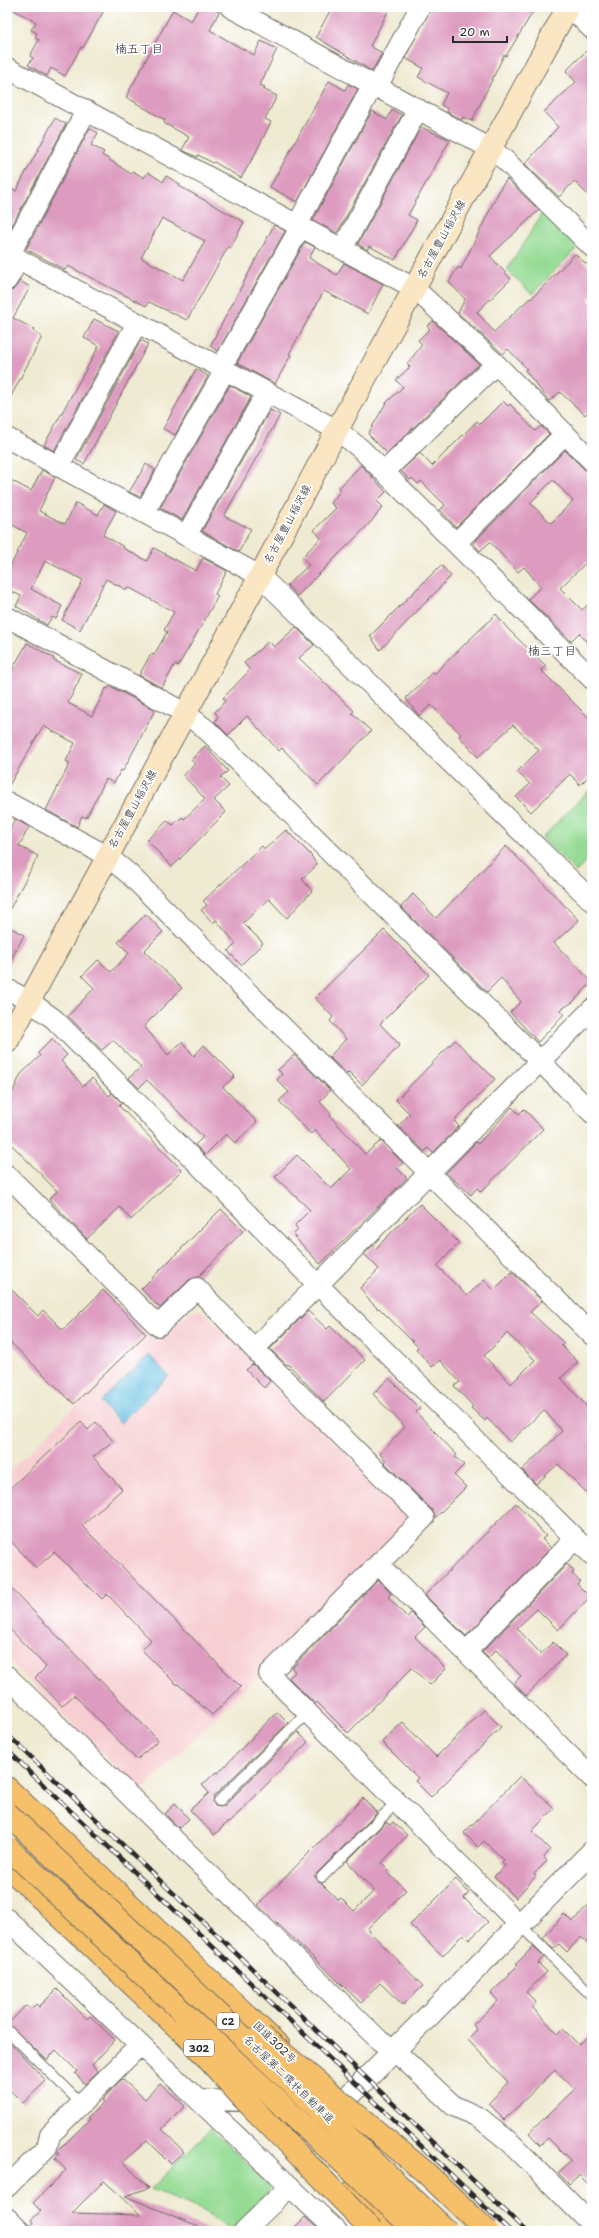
<svg xmlns="http://www.w3.org/2000/svg" width="599" height="2238" font-family="'Shantell Sans','Klee One',sans-serif">
<style>
.built{fill:#f7cfd3}
.green{fill:#95db94;stroke:#608360}
.water{fill:#64bfe2;stroke:#487586}
.building{fill:#dd9bc0;fill-rule:evenodd}
.lines{fill:none;stroke-linecap:round;stroke-linejoin:round}
.service-casing{stroke:#706e65;stroke-width:12}
.minor-casing{stroke:#706e65;stroke-width:22}
.tertiary-casing{stroke:#706e65;stroke-width:24}
.secondary-casing{stroke:#706e65;stroke-width:24}
.trunk-casing{stroke:#706e65;stroke-width:24}
.service{stroke:#fff;stroke-width:10}
.minor{stroke:#fff;stroke-width:20}
.tertiary{stroke:#fff;stroke-width:22}
.secondary{stroke:#fbe6c4;stroke-width:22}
.trunk{stroke:#f6c06b;stroke-width:22}
.rail-casing{stroke:#2b2b2b;stroke-width:4.5}
.rail{stroke:#fff;stroke-width:3;stroke-dasharray:9;stroke-linecap:butt}
.motorway-bridge-casing{stroke:#706e65;stroke-width:24;stroke-linecap:butt}
.motorway-bridge{stroke:#f6c06b;stroke-width:22}
.labels{text-anchor:middle;stroke-width:3.5;stroke-linejoin:round;paint-order:stroke}
.shield{fill:#fff;stroke:#6b6b6b;stroke-width:1}
.shield-label{font-size:10px;font-weight:bold;fill:#2b2b2b}
.street-label{font-size:11px;fill:#2b2b2b;stroke:#fff}
.neighbourhood-label{font-size:12px;fill:#2b2b2b;stroke:#fff}
</style>
<rect width="100%" height="100%" fill="#fff"/>
<filter id="ink" filterUnits="userSpaceOnUse"><feTurbulence type="fractalNoise" baseFrequency=".025" numOctaves="2"/><feDisplacementMap in="SourceGraphic" scale="8" xChannelSelector="R" yChannelSelector="G"/><feConvolveMatrix kernelMatrix="1 2 1 2 8 2 1 2 1" color-interpolation-filters="sRGB"/></filter>
<filter id="wash" filterUnits="userSpaceOnUse"><feTurbulence type="fractalNoise" baseFrequency=".012" numOctaves="4" result="noise"/><feDisplacementMap in="SourceGraphic" scale="16" xChannelSelector="R" yChannelSelector="G"/><feGaussianBlur stdDeviation="0.9" result="paint"/><feColorMatrix in="noise" values="0 0 0 0 0 0 0 0 0 0 0 0 0 0 0 0 0 1.4 0 .05"/><feComposite in="paint" operator="in"/></filter>
<g filter="url(#wash)">
<rect width="100%" height="100%" fill="#efead2"/>
<path class="built" d="M193,1310H201L407,1513V1523L264,1670L140,1792L7,1658V1474L151,1332L159,1339Z"/>
<path class="green" d="M546,207L583,242L532,294L507,270Z
M592,787V855L576,872L542,838Z
M211,2128L272,2188L231,2231L201,2209L151,2189Z"/>
<path class="water" d="M149,1355L169,1376L120,1423L100,1402Z"/>
<g id="blocks">
<path class="building" d="M8,7H94L103,12L83,48L81,47L65,76L51,68L47,76L28,65L33,58L30,56L39,40L35,38L37,33L31,30L36,22Z
M199,7H210L219,12L210,30L230,42L254,55L261,41L277,49L260,85L265,87L263,89L277,96L265,119L271,122L255,154L241,178L214,162L213,163L198,155L197,157L182,150L189,137L164,123L165,120L126,97L173,10L191,21Z
M332,7H380L388,11L370,46L382,53L372,71L316,37Z
M431,7H536L506,56L504,55L472,121L463,117L461,120L447,112L448,109L441,105L447,93L418,77L423,68L405,58Z
M592,45V199L574,181L559,197L525,164L558,127L544,112L576,82L566,71Z
M329,81L345,90L348,84L358,89L297,202L270,187Z
M392,110L402,115L337,233L313,220L372,111L387,120Z
M55,118L66,124L7,235V186L16,191Z
M421,127L450,140L408,215L417,220L395,260L369,246L367,250L358,244Z
M90,128L98,133L91,145L104,152L102,155L131,174L133,171L144,178L148,172L163,182L166,176L180,184L179,186L244,222L230,248L228,247L187,320L149,302L146,306L68,266L65,270L26,249ZM162,218L205,241L183,280L141,258Z
M507,179L539,210L490,256L511,279L477,312L494,332L530,298L531,299L575,254L592,269V296L588,299L592,304V408L585,415L560,392L549,401L525,370L527,369L508,349L503,354L458,313L465,299L449,282L458,267L461,269L501,187Z
M274,225L285,231L218,351L210,346Z
M305,242L315,247L309,258L337,275L344,263L383,284L368,314L324,291L289,354L291,355L275,384L237,363Z
M20,281L30,287L13,318L34,329L33,331L42,337L7,404V292L13,290Z
M94,319L119,331L54,451L44,445L99,346L84,338Z
M433,321L479,364L387,453L368,434L386,403L403,387L396,380L410,367L407,364L422,345L418,340L430,329L427,326Z
M141,340L148,344L84,464L76,460Z
M196,369L208,376L175,435L163,429Z
M230,385L251,397L182,520L160,508Z
M503,401L508,406L510,404L535,431L541,426L549,434L456,527L440,510L445,505L421,481L418,484L412,478L410,480L401,471L420,453L432,466L477,421L480,424Z
M270,410L280,415L224,516L251,529L239,552L202,531Z
M565,450L584,469L592,473V557L560,588L582,610L592,601V648L579,633L571,641L528,599L541,587L524,567L518,572L490,542L480,551L473,543ZM553,480L573,501L551,523L530,503Z
M146,464L155,470L140,497L129,492Z
M361,465L386,492L377,501L383,507L369,524L297,596L287,585L309,565L302,557L321,538L314,530L336,508L331,503L341,490L339,488Z
M42,470L55,477L39,511L65,524L76,503L98,515L104,504L116,511L103,535L124,547L123,548L147,561L154,548L196,571L203,558L227,571L215,594L218,596L191,644L178,666L175,664L162,688L139,675L151,654L154,655L167,632L164,630L174,612L128,587L127,590L106,579L80,630L62,620L83,580L45,561L31,589L62,606L56,619L52,617L47,625L16,606L21,596L7,589V573L27,533L7,522V478L31,491Z
M441,565L451,576L380,650L370,636Z
M496,614L507,628L546,666L541,670L592,721V773L580,785L570,774L531,812L516,797L530,784L517,772L539,750L513,725L478,757L459,736L461,734L431,705L419,716L406,698L433,672L434,674Z
M296,627L314,645L299,658L354,711L352,713L371,731L318,785L282,748L279,751L247,716L228,735L215,722L218,716L215,712L225,701L223,698L250,670L244,663L269,641L274,647Z
M27,643L54,658L53,660L82,674L68,703L92,716L106,688L108,689L110,686L155,710L123,771L121,770L114,783L106,779L86,818L82,816L77,827L46,810L70,763L66,761L75,743L43,726L7,789V679Z
M205,746L228,771L220,777L229,786L214,800L226,812L172,867L147,840L167,821L173,825L182,817L184,819L205,799L183,775L195,764L191,760Z
M15,819L29,827L19,846L38,856L7,914V834Z
M286,830L310,854L317,865L302,879L312,891L287,918L269,899L243,923L263,943L241,965L228,951L236,944L216,920L213,923L201,910L207,905L203,901L262,846L265,849Z
M506,846L579,920L554,943L592,982L573,1002L560,1010L564,1014L538,1042L510,1012L521,1002L501,978L487,992L401,907L413,894L436,918Z
M146,914L163,932L144,951L182,988L144,1026L168,1055L182,1042L194,1056L204,1045L235,1076L223,1087L257,1122L235,1143L226,1134L205,1155L195,1145L203,1137L147,1080L139,1088L129,1078L141,1067L113,1040L102,1050L68,1016L94,988L82,976L98,960L111,972L129,953L118,942Z
M7,926L24,935L7,967Z
M384,930L429,975L380,1024L400,1045L362,1085L349,1072L347,1074L329,1057L346,1039L330,1021L333,1017L315,998Z
M52,1039L67,1055L61,1061L83,1086L92,1078L109,1096L112,1093L122,1103L119,1106L182,1170L131,1220L120,1207L87,1239L49,1199L57,1191L7,1140V1104L21,1074L40,1056L38,1053Z
M455,1040L495,1079L454,1121L459,1126L433,1153L428,1148L425,1152L398,1126L410,1114L396,1100Z
M294,1055L330,1090L320,1102L331,1114L330,1116L365,1154L381,1141L403,1163L397,1168L407,1178L320,1264L293,1235L298,1230L295,1225L310,1210L275,1177L297,1155L331,1189L351,1169L315,1130L311,1134L279,1101L289,1092L277,1080L282,1074L278,1070Z
M512,1107L519,1114L524,1109L543,1129L481,1192L477,1188L471,1195L446,1173L476,1142L478,1144Z
M420,1204L459,1243L437,1266L467,1296L484,1280L494,1290L512,1272L542,1301L530,1312L564,1343L561,1345L578,1362L561,1378L592,1412V1498L558,1464L536,1484L522,1470L562,1431L544,1410L510,1442L487,1418L485,1421L471,1408L473,1406L454,1386L460,1382L440,1360L432,1367L416,1349L418,1347L379,1308L378,1309L365,1296L366,1295L360,1288L379,1269L364,1254L373,1245L376,1248ZM507,1333L535,1360L511,1384L484,1356Z
M221,1209L243,1231L198,1277L189,1280L160,1308L141,1289Z
M7,1285L38,1316L43,1310L63,1330L103,1290L146,1334L74,1404L7,1339Z
M308,1311L327,1329L330,1326L365,1360L324,1402L288,1364L287,1365L270,1349Z
M253,1364L270,1381L264,1388L246,1370Z
M389,1378L420,1409L416,1412L457,1455L455,1457L464,1465L454,1475L466,1487L435,1518L432,1510L384,1462L386,1461L380,1454L405,1427L373,1394Z
M81,1422L88,1430L96,1422L113,1441L93,1457L122,1489L82,1526L241,1687L212,1715L178,1684L177,1685L142,1650L151,1640L107,1594L102,1599L54,1552L36,1568L7,1537V1491Z
M516,1503L546,1536L542,1539L551,1548L466,1636L425,1595Z
M567,1564L574,1571L572,1574L580,1581L577,1584L590,1597L558,1630L537,1609L517,1628L541,1654L553,1642L566,1655L526,1696L514,1683L521,1676L496,1650L488,1658L482,1652Z
M378,1580L391,1593L388,1597L407,1617L411,1613L425,1627L415,1637L446,1669L430,1685L412,1668L348,1733L317,1702L315,1704L289,1678L295,1672L292,1668Z
M7,1584L158,1740L137,1760L74,1695L62,1706L35,1678L46,1667L7,1626Z
M484,1710L501,1727L431,1797L415,1781L418,1778L382,1742L403,1722L436,1757Z
M277,1712L288,1723L214,1796L213,1802L215,1806L220,1807L224,1806L298,1732L308,1742L229,1823L228,1822L214,1835L190,1810L209,1793L202,1785L216,1772L218,1773Z
M520,1776L554,1809L532,1831L550,1850L544,1857L547,1861L534,1874L536,1876L516,1898L494,1876L505,1866L502,1862L504,1860L484,1841L478,1847L464,1833Z
M363,1798L377,1813L314,1876L338,1900L341,1898L354,1911L374,1891L347,1861L386,1822L390,1825L393,1822L407,1835L382,1863L389,1870L387,1872L406,1890L367,1929L423,1986L403,2005L380,1983L361,2003L258,1905Z
M175,1803L189,1819L179,1828L165,1814Z
M456,1879L469,1893L464,1898L488,1922L469,1940L463,1934L443,1956L410,1925Z
M592,1901V1948L581,1937L567,1952L559,1944L553,1949L543,1938L564,1914L572,1922Z
M533,1947L544,1957L538,1963L547,1972L526,1992L536,2002L532,2007L558,2034L563,2029L579,2045L592,2033V2188L579,2175L569,2184L558,2173L571,2161L548,2138L540,2145L529,2133L575,2089L555,2070L504,2120L489,2103L508,2082L468,2040L477,2030L473,2025L498,2001L491,1993L510,1975L509,1974L518,1965L516,1964Z
M57,1989L87,2019L90,2016L115,2040L92,2065L98,2071L85,2084L75,2073L77,2071L56,2050L47,2060L8,2024L26,2005L31,2009L36,2004L39,2007Z
M7,2039L46,2081L23,2103L7,2087Z
M122,2079L145,2099L160,2083L185,2106L162,2129L184,2152L171,2164L147,2140L123,2162L149,2188L125,2196L210,2231H31L30,2226L33,2223L31,2220L41,2211L33,2203L66,2170L55,2158L59,2154L58,2151L90,2119L88,2117L104,2102L102,2100ZM104,2181L122,2197L141,2215L72,2213Z
M305,2217L320,2231H291Z"/>
</g>
</g>
<g filter="url(#ink)">
<use href="#blocks" fill-opacity="0" stroke="#706e65" stroke-width="1"/>
<g class="lines">
<defs>
<path id="service" d="M219,1801L307,1713
M322,1877L397,1802
M520,1925L592,1996
M7,2030L81,2103"/>
<path id="minor" d="M230,7L491,149L506,161L592,247
M570,7L592,29
M7,68L414,288L496,364L592,461
M377,87L420,7
M297,225L373,85
M342,249L418,109
M7,253L337,430L361,449L592,679
M10,254L86,111
M7,280L19,259
M221,368L301,226
M7,438L260,576L592,901
M59,466L137,323
M384,472L496,364
M144,513L225,370
M186,536L267,392
M456,543L565,434
M7,617L185,713L208,731L592,1113
M7,802L107,856L129,874L592,1335
M7,989L29,1001L54,1019L319,1286L592,1555
M7,1175L158,1326L197,1288L254,1349L424,1518L269,1674L520,1925
M254,1349L592,1009
M378,1564L592,1778
M466,1652L575,1539
M7,1676L380,2041L395,2051L454,2106L480,2118L512,2144L592,2225
M7,1919L337,2231
M199,2100L254,2101
M7,2187L47,2147L50,2135L140,2045
M7,2218L20,2231
M244,2231L290,2186"/>
<path id="tertiary" d="M300,2145L592,1852"/>
<path id="secondary" d="M7,1042L260,576L337,430L568,7"/>
<path id="trunk" d="M7,1788L279,2046
M7,1866L194,2043
M350,2193L390,2231"/>
</defs>
<use href="#service" class="service-casing"/>
<use href="#minor" class="minor-casing"/>
<use href="#tertiary" class="tertiary-casing"/>
<use href="#secondary" class="secondary-casing"/>
<use href="#trunk" class="trunk-casing"/>
<use href="#service" class="service"/>
<use href="#minor" class="minor"/>
<use href="#tertiary" class="tertiary"/>
<use href="#secondary" class="secondary"/>
<use href="#trunk" class="trunk"/>
<defs>
<path id="rail" d="M7,1734L526,2231
M7,1750L510,2231"/>
</defs>
<use href="#rail" class="rail-casing"/>
<use href="#rail" class="rail"/>
<defs>
<path id="motorway-bridge" d="M7,1813L447,2231
M7,1847L416,2231
M181,2029L241,2096L373,2231
M262,2036L425,2172L487,2231"/>
</defs>
<use href="#motorway-bridge" class="motorway-bridge-casing"/>
<use href="#motorway-bridge" class="motorway-bridge"/>
</g>
</g>
<g class="labels">
<g class="shield">
<rect x="217" y="2013" width="22" height="16" rx="3"/>
<rect x="184" y="2040" width="30" height="16" rx="3"/>
</g>
<g class="shield-label">
<text x="228" y="2025">C2</text>
<text x="199" y="2052">302</text>
</g>
<g class="street-label">
<text transform="translate(441 239) rotate(-61)" y="4">名古屋豊山稲沢線</text>
<text transform="translate(287 524) rotate(-62)" y="4">名古屋豊山稲沢線</text>
<text transform="translate(132 809) rotate(-61)" y="4">名古屋豊山稲沢線</text>
<text transform="translate(275 2042) rotate(44)" y="4">国道302号</text>
<text transform="translate(289 2079) rotate(44)" y="4">名古屋第二環状自動車道</text>
</g>
<g class="neighbourhood-label">
<text x="139" y="53">楠五丁目</text>
<text x="552" y="655">楠三丁目</text>
</g>
</g>
<rect width="599" height="2238" fill="none" stroke="#fff" stroke-width="24"/>
<path d="M453 36v6h54v-6" fill="none" stroke="#2b2b2b" stroke-width="2"/>
<text x="459" y="36" font-size="12" fill="#2b2b2b" stroke="#ffffff" stroke-width="3" paint-order="stroke">20 m</text>
</svg>
